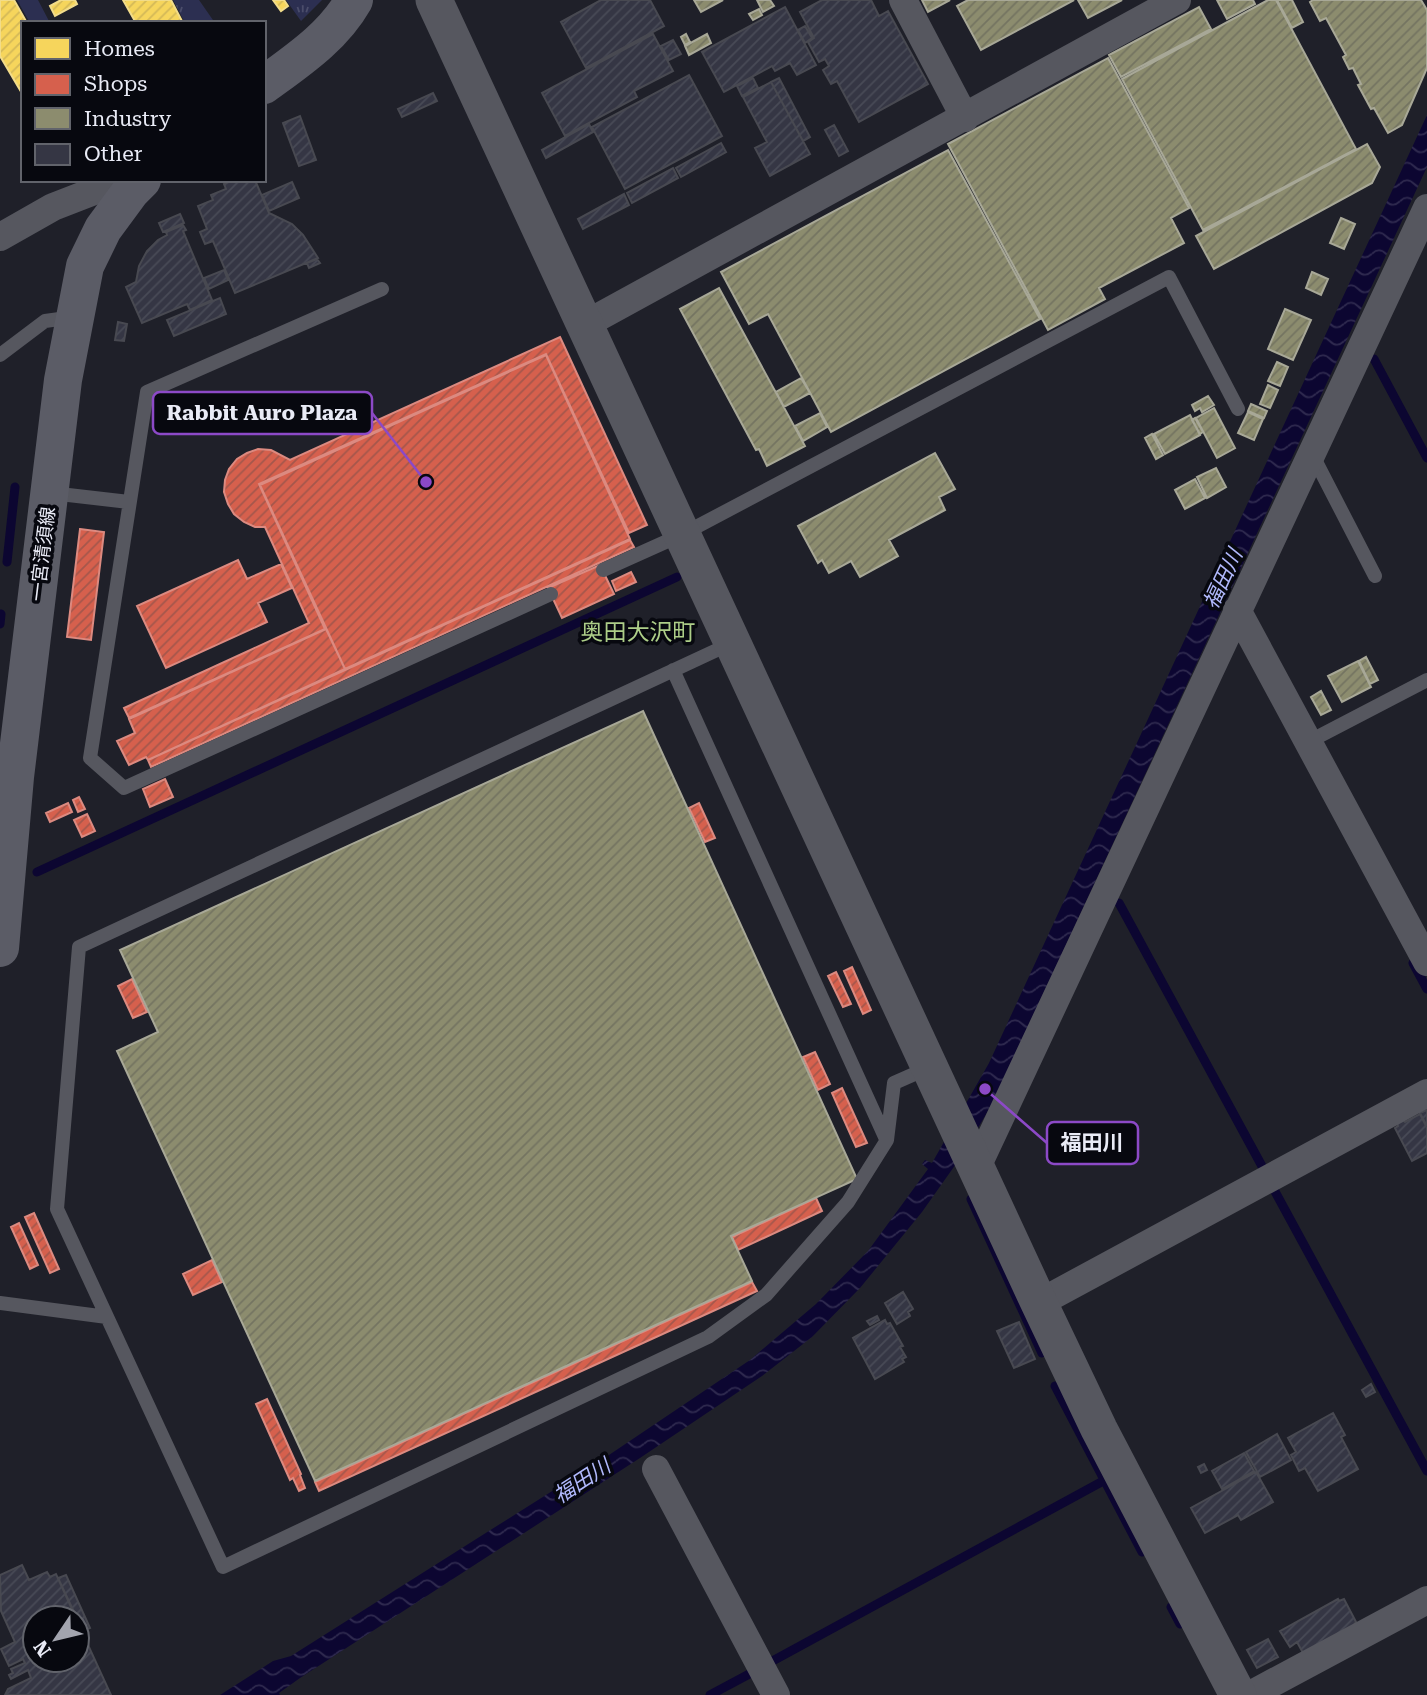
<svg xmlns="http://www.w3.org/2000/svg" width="1427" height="1695" font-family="'Roboto Serif','Noto Sans JP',serif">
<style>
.grass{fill:url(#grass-tufts)}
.water{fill:url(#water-waves)}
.homes{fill:url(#homes-hatch);stroke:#f2dc8a;stroke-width:2}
.shops{fill:url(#shops-hatch);stroke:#dc8a80;stroke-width:2}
.industry{fill:url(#industry-hatch);stroke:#a8a897;stroke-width:2}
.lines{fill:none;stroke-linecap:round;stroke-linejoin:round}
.stream{stroke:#0c0631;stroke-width:9}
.building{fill:url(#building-hatch);stroke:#484951;stroke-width:2}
.service{stroke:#56575f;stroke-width:14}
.minor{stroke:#56575f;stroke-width:28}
.tertiary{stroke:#56575f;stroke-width:37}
.secondary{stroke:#5b5c66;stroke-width:38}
.labels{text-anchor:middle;stroke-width:7;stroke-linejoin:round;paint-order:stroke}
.street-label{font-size:19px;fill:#e9ebf6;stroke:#07080f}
.water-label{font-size:21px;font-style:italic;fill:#b0b8fb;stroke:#07080f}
.quarter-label{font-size:23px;fill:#adce88;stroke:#07080f}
.leader{fill:none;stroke:#8c49c7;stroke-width:2.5}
.callout-dot{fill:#8c49c7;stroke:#07080f;stroke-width:2.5}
.callout{fill:#07080f;stroke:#8c49c7;stroke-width:2.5}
.callout-label{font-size:21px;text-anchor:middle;font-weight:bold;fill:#e9ebf6}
</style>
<defs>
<pattern id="grass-tufts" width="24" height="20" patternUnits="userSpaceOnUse" patternTransform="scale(1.75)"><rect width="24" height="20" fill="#2c2f51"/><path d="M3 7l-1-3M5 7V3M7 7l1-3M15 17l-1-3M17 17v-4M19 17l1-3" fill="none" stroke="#4b4d6b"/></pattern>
<pattern id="water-waves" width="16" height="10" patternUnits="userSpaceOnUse" patternTransform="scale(1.75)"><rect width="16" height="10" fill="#0c0631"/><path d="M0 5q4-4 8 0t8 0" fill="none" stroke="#2f2a4f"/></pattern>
<pattern id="homes-hatch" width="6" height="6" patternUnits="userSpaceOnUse" patternTransform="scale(1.75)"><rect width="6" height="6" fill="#f6d55c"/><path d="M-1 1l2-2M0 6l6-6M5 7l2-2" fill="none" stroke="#d3b858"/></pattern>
<pattern id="shops-hatch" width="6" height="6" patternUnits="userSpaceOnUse" patternTransform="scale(1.75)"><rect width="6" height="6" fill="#d6604d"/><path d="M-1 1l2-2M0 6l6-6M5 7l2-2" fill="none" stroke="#a4574c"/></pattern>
<pattern id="industry-hatch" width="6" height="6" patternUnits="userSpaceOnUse" patternTransform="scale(1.75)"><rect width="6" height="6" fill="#8c8c6e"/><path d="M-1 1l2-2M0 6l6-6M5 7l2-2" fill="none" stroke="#747461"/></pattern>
<pattern id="building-hatch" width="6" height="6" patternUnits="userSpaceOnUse" patternTransform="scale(1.75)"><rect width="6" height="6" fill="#353644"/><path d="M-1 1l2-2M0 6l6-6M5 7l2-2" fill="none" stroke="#484a56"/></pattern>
</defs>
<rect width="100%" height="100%" fill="#1f2029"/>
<path class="grass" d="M17,0H38L50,23H30Z
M173,0H199L215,23H185Z
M286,0H322L301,21Z"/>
<path class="water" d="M1427,115V167L993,1102L963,1154L922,1212L860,1288L812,1337L762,1376L640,1458L300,1678L279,1693L280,1695H220L273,1661L291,1656L606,1457L750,1360L816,1304L868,1251L928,1169L922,1164L925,1160L932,1163L989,1063Z"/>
<path class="homes" d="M0,0H14L27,23H23V95L0,56Z
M61,0H75L77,4L55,16L50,6Z
M123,0H171L183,23H136Z
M273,0H284L288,6L281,11Z"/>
<path class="shops" d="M560,337L647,525L629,533L546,354L259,484L325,629L129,718L124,708L309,623L265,527H255L244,522L234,514L228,504L224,492L225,480L229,469L237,459L247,453L258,449L271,450L290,460Z
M546,355L630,539L345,669L260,485Z
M80,529L104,532L91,640L67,637Z
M630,540L634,547L151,767L148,760Z
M238,560L247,579L281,564L292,588L258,603L267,622L166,668L137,606Z
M600,565L614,594L562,618L548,588Z
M631,572L636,582L616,591L612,581Z
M326,629L345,669L148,760L146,757L129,765L117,741L135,733L129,719Z
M165,779L173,797L150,807L143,789Z
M79,797L85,809L78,812L73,800Z
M68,803L72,812L50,822L46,813Z
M699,803L715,838L705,842L689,808Z
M87,814L95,831L82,837L74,820Z
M852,967L871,1010L863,1014L844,971Z
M836,972L851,1004L843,1007L828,976Z
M132,979L147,1012L133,1018L118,986Z
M815,1052L830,1084L818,1090L803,1057Z
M842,1088L867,1143L856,1147L832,1093Z
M816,1198L822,1211L738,1250L732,1237Z
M34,1213L59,1269L50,1273L25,1217Z
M19,1223L38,1265L30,1269L11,1227Z
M212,1260L222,1282L193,1295L183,1274Z
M752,1282L757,1291L319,1491L315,1482Z
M267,1399L301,1474L300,1475L305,1488L299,1491L293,1478L290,1480L256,1404Z"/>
<path class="industry" d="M694,0H723L701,12Z
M757,0H770L774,6L763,12Z
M922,0H950L928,12Z
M968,0H1074L981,50L957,6Z
M1078,0H1122L1088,18Z
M1217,0H1253L1255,4L1227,19Z
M1268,0H1276L1356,149L1203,230L1122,79Z
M1277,0H1292L1303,22L1292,28Z
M1313,0H1421L1427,10V68L1402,125L1388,133L1374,108L1371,109L1358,85L1361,84L1353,68L1349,69L1343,57L1346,55L1326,18L1320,21L1310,2Z
M1199,7L1211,29L1121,77L1109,55Z
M759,9L762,15L753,20L749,14Z
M686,34L690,42L685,45L681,37Z
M707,34L711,43L689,55L685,46Z
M1108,58L1189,208L1171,218L1184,243L1099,288L1105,299L1048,330L948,144Z
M1367,144L1380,167L1372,183L1214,269L1196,236Z
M948,150L1040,319L831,432L768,314L749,324L721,272Z
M1341,218L1355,224L1344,249L1330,243Z
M1312,272L1328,279L1321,295L1306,288Z
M719,288L805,446L767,466L759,449L756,450L680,309Z
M1285,309L1311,320L1293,360L1268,349Z
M1277,362L1288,367L1280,386L1268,381Z
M801,378L810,393L784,407L776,392Z
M1268,385L1278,390L1270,408L1260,404Z
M1208,396L1214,405L1202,412L1200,408L1195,411L1192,405Z
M1251,404L1267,411L1264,418L1248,411Z
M1214,408L1235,448L1217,458L1196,418Z
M1248,412L1263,419L1254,440L1238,433Z
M820,413L827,427L803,441L795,426Z
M1190,415L1200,435L1165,454L1154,434Z
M1195,418L1203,432L1200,434L1192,420Z
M1152,434L1163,455L1156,459L1145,438Z
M935,453L955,489L939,497L945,510L889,540L898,556L860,577L851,561L829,573L822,560L818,563L798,526Z
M1216,468L1226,487L1207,498L1197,477Z
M1195,479L1205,498L1185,509L1175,490Z
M1366,657L1378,680L1370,684L1359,661Z
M1358,661L1371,687L1342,702L1328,676Z
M1321,691L1331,710L1321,715L1311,697Z
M643,711L857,1179L731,1236L752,1281L315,1481L117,1051L158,1032L120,950Z"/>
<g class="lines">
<path class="stream" d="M1374,359L1427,458
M7,562L15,487
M0,624L1,614
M37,872L677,577
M1119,903L1263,1168
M1413,963L1427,989
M1272,1186L1427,1471
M971,1199L1042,1353
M1055,1386L1142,1552
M1171,1607L1180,1624
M767,1664L1105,1480
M710,1695L753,1672"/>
</g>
<path class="building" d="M601,0H650L664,26L586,68L561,22Z
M822,0H871L879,16L888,11L928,84L859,122L837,81L831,84L823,70L829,66L825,59L819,62L808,42L814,38L800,12Z
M785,7L816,65L797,75L790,63L775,71L772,66L724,92L702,52Z
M805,26L812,38L805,43L798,30Z
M653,34L673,71L634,91L637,97L565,136L542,93Z
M673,40L681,54L669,60L661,46Z
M689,75L722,136L625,189L592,127Z
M753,78L758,88L742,96L737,86Z
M779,78L810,137L803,141L771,82Z
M771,82L810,154L770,176L755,148L767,142L743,97Z
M433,93L437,101L402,117L398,109Z
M300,116L316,160L299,166L283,123Z
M589,124L593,132L546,158L542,150Z
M834,125L848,151L839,156L825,130Z
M721,143L726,152L681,177L676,168Z
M673,168L678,178L632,203L627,193Z
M233,180H255L269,213L292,224L303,235L318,258L235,293L213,241L205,244L200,232L207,229L198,206L213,200L211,195L226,189L224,184Z
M292,182L299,198L269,211L262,195Z
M624,194L629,205L583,229L578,219Z
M180,214L184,223L163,232L159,223Z
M183,225L186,230L183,231L212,300L190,310L187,304L142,323L126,287L136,282L139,266L147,251L158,240L167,235L166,232Z
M317,259L320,263L309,268L307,263Z
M224,270L228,280L209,289L204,278Z
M220,298L226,314L174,336L167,320Z
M118,322L127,324L124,341L115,340Z
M1427,1110V1126L1420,1113Z
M1420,1114L1427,1128V1153L1412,1161L1395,1128L1398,1126L1397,1122L1403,1119L1405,1122Z
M903,1292L913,1309L908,1312L910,1316L897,1324L885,1303Z
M877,1316L879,1320L870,1325L867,1321Z
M885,1320L887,1324L890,1323L903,1346L900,1347L906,1357L902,1359L904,1362L875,1379L853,1338Z
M1019,1322L1035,1359L1014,1368L997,1331Z
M1371,1384L1375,1392L1366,1397L1362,1390Z
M1333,1413L1345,1435L1341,1437L1358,1469L1318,1491L1305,1468L1299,1471L1291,1455L1296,1452L1288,1438Z
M1277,1434L1291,1460L1260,1477L1246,1452Z
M1244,1453L1254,1471L1222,1489L1212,1471Z
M1204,1464L1207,1470L1201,1473L1198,1467Z
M1256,1472L1273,1502L1241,1520L1238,1515L1205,1533L1191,1508Z
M22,1565L29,1580L47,1572L50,1577L56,1574L76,1618H35V1660H77V1621L111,1695H5L8,1689L31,1678L28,1670L11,1679L9,1675L13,1673L11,1669L25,1663L23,1659L9,1666L1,1649L15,1642L1,1611L0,1575Z
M66,1575L90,1628L83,1631L58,1578Z
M1338,1599L1339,1601L1344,1599L1356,1622L1353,1626L1303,1653L1297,1642L1290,1647L1280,1631Z
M1268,1639L1278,1657L1257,1668L1247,1650Z"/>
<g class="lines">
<path class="service" d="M382,289L147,392L90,758L124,788L551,594
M0,355L45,321L74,317
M1312,454L1375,576
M51,493L129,502
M603,570L681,535L1169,277L1238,409
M732,643L79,947L57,1209L223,1567L708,1337L766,1295L848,1202L887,1140L894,1083L928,1068
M673,670L886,1139
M1308,742L1427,680
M0,1303L107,1317"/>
<path class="minor" d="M903,0L965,118
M0,237L53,207L102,188L131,191
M584,325L1177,0
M1237,610L1427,962
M976,1169L1427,208
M1039,1303L1427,1093
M656,1469L776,1695
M1250,1695L1427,1600"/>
<path class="tertiary" d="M434,0L1039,1303L1099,1429L1238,1695"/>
<path class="secondary" d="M264,85C298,60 333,37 354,0
M0,948L15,777L63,380L85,266L103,229L131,191L142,180"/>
</g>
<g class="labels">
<g class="street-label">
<text transform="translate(42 554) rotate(-83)" y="7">一宮清須線</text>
</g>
<g class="water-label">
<text transform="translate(1223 579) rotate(-65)" y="7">福田川</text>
<text transform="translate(582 1481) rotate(-33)" y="7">福田川</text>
</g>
<g class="quarter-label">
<text x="638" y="640">奥田大沢町</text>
</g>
</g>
<path class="leader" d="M426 482L372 413M985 1089L1047 1143"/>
<g class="callout-dot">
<circle cx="426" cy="482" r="7"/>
<circle cx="985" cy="1089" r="7"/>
</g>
<g class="callout">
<rect x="153" y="392" width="219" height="42" rx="7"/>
<rect x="1047" y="1122" width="91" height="42" rx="7"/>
</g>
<g class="callout-label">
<text x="262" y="420">Rabbit Auro Plaza</text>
<text x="1092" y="1150">福田川</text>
</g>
<rect x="21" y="21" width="245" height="161" fill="#07080f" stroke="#61636b" stroke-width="2"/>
<rect x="35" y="38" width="35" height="21" fill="#f6d55c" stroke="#61636b" stroke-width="2"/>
<text x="84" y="56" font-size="21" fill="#e9ebf6">Homes</text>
<rect x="35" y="74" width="35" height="21" fill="#d6604d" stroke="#61636b" stroke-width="2"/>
<text x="84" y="91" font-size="21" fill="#e9ebf6">Shops</text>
<rect x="35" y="108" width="35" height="21" fill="#8c8c6e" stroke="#61636b" stroke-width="2"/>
<text x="84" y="126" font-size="21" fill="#e9ebf6">Industry</text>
<rect x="35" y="144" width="35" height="21" fill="#353644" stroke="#61636b" stroke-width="2"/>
<text x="84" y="161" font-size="21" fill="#e9ebf6">Other</text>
<g transform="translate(56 1639) rotate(235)"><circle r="33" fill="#07080f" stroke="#61636b" stroke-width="2"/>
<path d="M0-5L12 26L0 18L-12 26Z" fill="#a2a4ae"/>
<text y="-10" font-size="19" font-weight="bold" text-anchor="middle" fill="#e9ebf6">N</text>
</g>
</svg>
